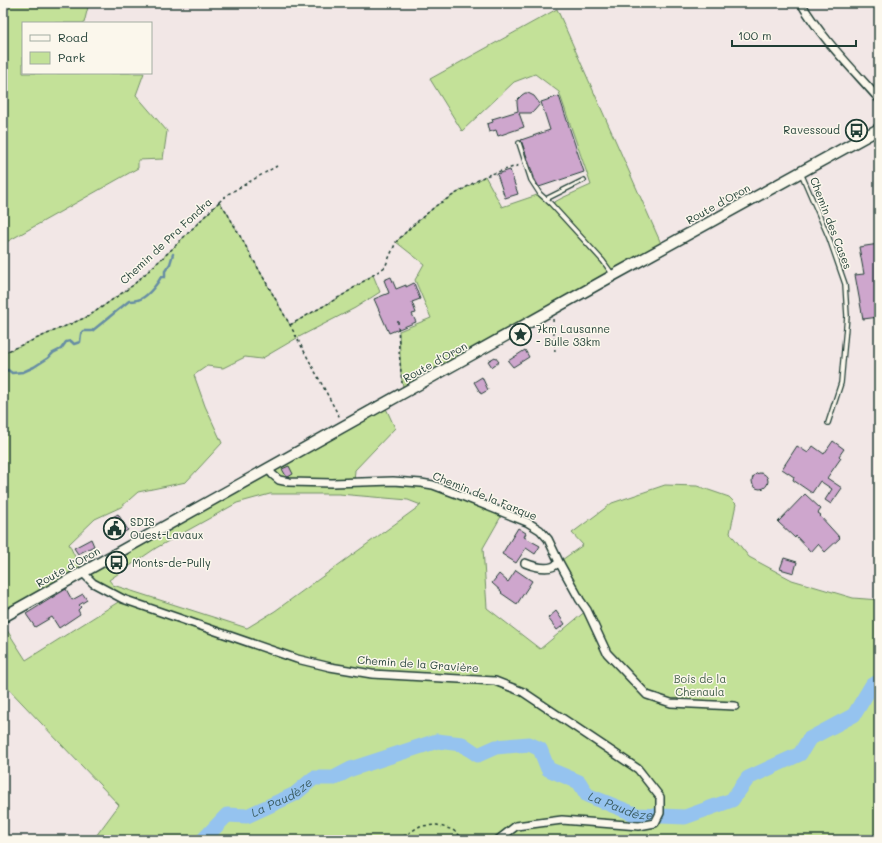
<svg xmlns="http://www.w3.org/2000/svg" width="882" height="843" font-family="Mali,sans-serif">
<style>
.green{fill:#c3e198;stroke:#718f66;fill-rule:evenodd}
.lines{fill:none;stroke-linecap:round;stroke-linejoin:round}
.stream{stroke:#668da4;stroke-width:2.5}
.river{stroke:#95c3ef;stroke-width:15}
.building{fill:#cea6cd;stroke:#1f3d34}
.service-casing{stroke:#1f3d34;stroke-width:6}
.minor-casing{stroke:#1f3d34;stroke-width:10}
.secondary-casing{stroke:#1f3d34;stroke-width:13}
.path{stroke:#1f3d34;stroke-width:1.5;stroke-dasharray:3 3;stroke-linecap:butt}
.service{stroke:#fbf7ec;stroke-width:3.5}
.minor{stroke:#fbf7ec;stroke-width:7}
.secondary{stroke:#fbf7ec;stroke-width:10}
.labels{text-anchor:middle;stroke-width:3;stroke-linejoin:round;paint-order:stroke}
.poi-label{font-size:11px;fill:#1f3d34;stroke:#fbf7ec;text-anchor:start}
.street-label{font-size:11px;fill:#1f3d34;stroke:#fbf7ec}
.park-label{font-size:11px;fill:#405e48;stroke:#fbf7ec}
.water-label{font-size:12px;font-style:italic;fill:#3c5e63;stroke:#fbf7ec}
</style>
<rect width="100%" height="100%" fill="#f2e7e6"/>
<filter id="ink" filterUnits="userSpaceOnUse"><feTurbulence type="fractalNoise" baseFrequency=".025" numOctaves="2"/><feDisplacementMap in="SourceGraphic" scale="8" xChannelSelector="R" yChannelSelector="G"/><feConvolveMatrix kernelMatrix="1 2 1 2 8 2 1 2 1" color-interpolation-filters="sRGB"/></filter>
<g filter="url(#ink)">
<path class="green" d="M3,3H89L84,23H23V73H144L136,95L167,131L163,159L138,160V168L3,244Z
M557,9L663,248L404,393L401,375L399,331L431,318L415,280L424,264L396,242L412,226L437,205L485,176L502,207L540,194L551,204L562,198L591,185L559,92L535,74L514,82L462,131L430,79Z
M219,202L226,211L290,325L343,295L373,275L380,292L355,308L297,338L261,359L245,357L223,368L207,366L194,375L205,406L222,443L186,482L138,492L121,507L95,519L69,544L82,572L384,404L395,428L355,470L354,482L421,483L503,513L483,548L487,608L540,649L587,610L559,562L583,545L572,533L612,503L665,485L697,486L729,497L736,504L730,533L749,557L792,580L853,598L879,600V840H93L119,805L3,683V624L26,660L123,599L82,572L3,617V353L89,316L132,286L170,251ZM270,494H339L408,500L421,505L275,611L247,628L113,585L109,580L156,548L237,503Z"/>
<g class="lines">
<path class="stream" d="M3,372L8,370L12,373L23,372L34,367L48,358L53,353L61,349L66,342L71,341L74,344L80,342L81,334L83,331H92L129,301C134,301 140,300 144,297C150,293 158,283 161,277H165V271L170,264L173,254"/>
<path class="river" id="s1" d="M203,840L227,815L247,816L295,794L314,778H334L351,769L437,741L462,744L478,755L496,747L529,744L540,749L548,769L579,782L587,795L637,815L685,817L732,800L748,778L800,754L809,739L854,715L872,685L879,682"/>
</g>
<path class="building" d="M525,93H528L534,96L540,104L534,111L531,113H519L524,127L498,136L496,130L489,132L487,124L493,122L492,119L518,111L517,103V100L522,95Z
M559,96L584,172L539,187L535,180L521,140L550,130L541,102Z
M510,170L518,194L505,198L497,174Z
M879,244V317L863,319L855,275L864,274L859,247Z
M391,277L396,289L406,285V287L414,283L420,299L412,302L416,313L412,314L416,322L389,333L374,299L389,293L384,280Z
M525,350L529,357L513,367L508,361Z
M495,357L499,362L492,367L488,361Z
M482,377L488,390L481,394L474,382Z
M833,441L844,449L839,456L841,458L827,478L842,488L831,504L825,500L832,489L820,481L812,493L793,480L794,477L782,469L797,446L808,453L813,446L824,454Z
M289,466L293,474L288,477L286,476L282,469Z
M752 481a8 8 0 1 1 16 0a8 8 0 1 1-16 0Z
M805,494L821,509L818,513L821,515L820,516L840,538L825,552L818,544L811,552L796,536L795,538L778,522Z
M118,514L128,530L116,537L106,521Z
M518,528L526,533L524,537L540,546L535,554L526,548L516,563L502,554Z
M91,539L94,546L78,554L74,548Z
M784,558L797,562L794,573L780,569Z
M516,570L532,581L517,604L501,593L502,592L492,583L499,574L508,582Z
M66,589L72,600L83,594L87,600L79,605L81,607L78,610L80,614L59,628L52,617L35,627L26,614Z
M556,611L565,624L557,630L548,618Z"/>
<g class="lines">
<defs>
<path id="service" d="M519,143L531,180L540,194L551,204L603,261L613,275
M801,173L829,238L845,284L847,316L841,383L828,423
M546,199L584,180"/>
<path id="minor" d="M801,3C822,39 852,68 879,99
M268,469L273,475L279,480L289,482L332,483L393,481L421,483L433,485L457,494L527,522L540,530L548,539L559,562C551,572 535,567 525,563
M559,562L580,600L587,610L607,653L647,695L671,703L735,706
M82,572L93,583L123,599L297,659L330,667L372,674L495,681L523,692L638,769L660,797V813L655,823L639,826L562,820L516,826L498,840"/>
<path id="secondary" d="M3,617L614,275L879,129"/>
</defs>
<use href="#service" class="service-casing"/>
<use href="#minor" class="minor-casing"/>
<use href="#secondary" class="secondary-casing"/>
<path class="path" d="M219,202L228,194L277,166
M553,319L555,353
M398,321L399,351L402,383
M290,325L343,295L385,267L396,242L412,226L437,205L485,176L520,165
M3,353L89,316L132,286L170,251L219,202L226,211L290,325L340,418
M398,840L420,826L437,825L453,830L465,840"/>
<use href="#service" class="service"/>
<use href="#minor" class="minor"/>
<use href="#secondary" class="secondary"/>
</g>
</g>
<defs>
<symbol id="bus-ring" viewBox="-11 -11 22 22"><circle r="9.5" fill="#fbf7ec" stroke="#1f3d34" stroke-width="1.5"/><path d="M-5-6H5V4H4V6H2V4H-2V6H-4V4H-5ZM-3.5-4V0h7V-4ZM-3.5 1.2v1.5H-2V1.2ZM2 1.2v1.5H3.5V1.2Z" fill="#1f3d34"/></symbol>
<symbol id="sight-ring" viewBox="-11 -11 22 22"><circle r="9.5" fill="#fbf7ec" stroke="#1f3d34" stroke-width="1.5"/><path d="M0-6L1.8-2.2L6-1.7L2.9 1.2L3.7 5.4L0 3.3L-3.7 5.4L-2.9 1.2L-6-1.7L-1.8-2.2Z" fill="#1f3d34"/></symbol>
<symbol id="civic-ring" viewBox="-11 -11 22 22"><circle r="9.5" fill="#fbf7ec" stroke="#1f3d34" stroke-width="1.5"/><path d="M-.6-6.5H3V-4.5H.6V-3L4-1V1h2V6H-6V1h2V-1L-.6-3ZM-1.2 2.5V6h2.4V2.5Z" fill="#1f3d34"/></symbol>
</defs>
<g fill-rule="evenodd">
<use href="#bus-ring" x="844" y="118" width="25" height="25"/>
<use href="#sight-ring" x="508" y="322" width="25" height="25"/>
<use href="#civic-ring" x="102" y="516" width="25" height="25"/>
<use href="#bus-ring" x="104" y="550" width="25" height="25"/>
</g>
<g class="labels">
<g class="poi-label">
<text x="840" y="134" text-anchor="end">Ravessoud</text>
<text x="536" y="333">7km Lausanne<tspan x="536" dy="13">- Bulle 33km</tspan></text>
<text x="130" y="526">SDIS<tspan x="130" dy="13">Ouest-Lavaux</tspan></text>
<text x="132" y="567">Monts-de-Pully</text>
</g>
<g class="street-label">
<text transform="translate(718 204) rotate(-29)" y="4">Route d'Oron</text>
<text transform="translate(831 223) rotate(69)" y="4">Chemin des Cases</text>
<text transform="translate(166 241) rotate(-43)" y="4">Chemin de Pra Fondra</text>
<text transform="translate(435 362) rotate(-29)" y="4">Route d'Oron</text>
<text transform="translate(485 496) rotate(22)" y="4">Chemin de la Farque</text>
<text transform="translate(68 567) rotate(-29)" y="4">Route d'Oron</text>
<text transform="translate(418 664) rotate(4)" y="4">Chemin de la Gravière</text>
</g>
<g class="park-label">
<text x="700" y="683">Bois de la<tspan x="700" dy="13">Chenaula</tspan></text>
</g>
<g class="water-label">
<text dy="4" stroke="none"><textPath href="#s1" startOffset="94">La Paudèze</textPath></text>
<text dy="4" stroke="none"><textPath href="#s1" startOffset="478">La Paudèze</textPath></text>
</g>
</g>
<rect width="882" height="843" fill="none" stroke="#fbf7ec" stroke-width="16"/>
<rect x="8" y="8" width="866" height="827" fill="none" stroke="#1f3d34" stroke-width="1.5" filter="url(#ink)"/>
<rect x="22" y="22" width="130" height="52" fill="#fbf7ec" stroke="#a3ada2"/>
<rect x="30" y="35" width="20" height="6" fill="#fbf7ec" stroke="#a3ada2"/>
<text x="58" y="42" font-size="12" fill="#1f3d34">Road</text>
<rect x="30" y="52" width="20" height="12" fill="#c3e198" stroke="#a3ada2"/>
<text x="58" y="62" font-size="12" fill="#1f3d34">Park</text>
<path d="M732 40v6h124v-6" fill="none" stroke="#1f3d34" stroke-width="2"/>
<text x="738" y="40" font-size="12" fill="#1f3d34" stroke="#fbf7ec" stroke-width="3" paint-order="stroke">100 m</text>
</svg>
